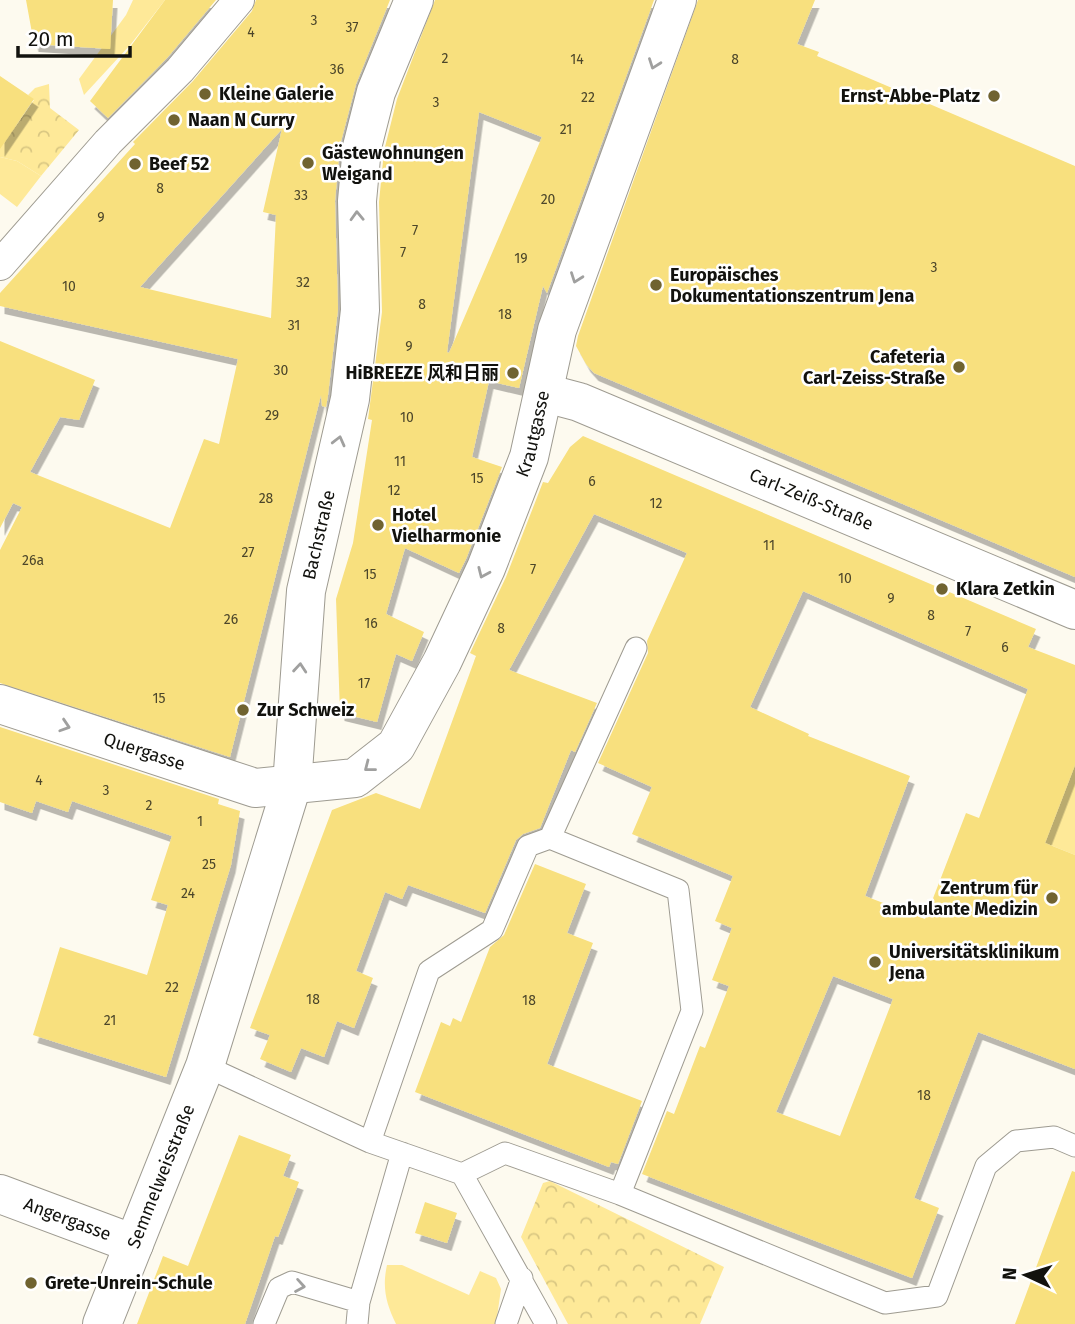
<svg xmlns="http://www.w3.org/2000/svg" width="1075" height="1324" font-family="'Fira Sans','Noto Sans SC',sans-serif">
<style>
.green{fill:#fee998}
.park{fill:url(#park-crowns)}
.building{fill:#f8e07e;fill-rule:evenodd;filter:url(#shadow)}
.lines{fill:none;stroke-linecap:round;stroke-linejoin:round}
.service-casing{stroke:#9e9b91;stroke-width:23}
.pedestrian-casing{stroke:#9e9b91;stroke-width:32}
.minor-casing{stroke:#9e9b91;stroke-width:40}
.service{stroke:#fff;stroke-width:21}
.pedestrian{stroke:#fff;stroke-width:30}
.minor{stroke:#fff;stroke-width:38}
.oneway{stroke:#a0a09f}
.poi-dot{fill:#706330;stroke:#fff;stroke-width:2.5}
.labels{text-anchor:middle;stroke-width:5;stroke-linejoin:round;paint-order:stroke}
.number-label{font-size:14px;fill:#4c462a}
.poi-label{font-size:18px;font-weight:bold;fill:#12120e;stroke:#fff;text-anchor:start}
.street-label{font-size:18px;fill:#12120e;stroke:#fff}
</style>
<defs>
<pattern id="park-crowns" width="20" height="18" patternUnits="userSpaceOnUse" patternTransform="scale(1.75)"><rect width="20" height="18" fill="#fee998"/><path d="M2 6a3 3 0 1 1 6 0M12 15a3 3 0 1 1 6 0" fill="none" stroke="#d9c782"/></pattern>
<filter id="shadow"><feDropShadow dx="4.5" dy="8" stdDeviation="0" flood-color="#0004"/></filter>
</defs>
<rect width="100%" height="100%" fill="#fdfaef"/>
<path class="green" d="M133,0H165L131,44L84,95L79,79L126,15Z
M0,157L17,161L41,176L17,207L0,194Z
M1075,765V855L1045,843Z
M387,1265H402L469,1295L480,1271L496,1278L501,1289L496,1324H396C386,1303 382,1288 387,1265Z"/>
<path class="park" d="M49,84L50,108L79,130L41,176L17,161L0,157V140L9,126L15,127L34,100L28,95L35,88Z
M550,1181L724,1267L700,1324H568L521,1237L543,1183Z"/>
<path class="building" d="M26,0H113L110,49L34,44Z
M165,0H216L167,58L108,118L90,101Z
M256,0H390L356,84L340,145L335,201L338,309L328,395L326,407L322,406L321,395L230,757L0,683V550L22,507L13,503L0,528V341L95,380L79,420L60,417L30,472L170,528L204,439L219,444L238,359L0,306V293L135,144L133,142L193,81L252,11ZM282,129L263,212L276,215L271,318L140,287Z
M435,0H654L547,293L543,286L519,388L489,381L472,457L502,467L466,559L459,573L405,548L386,614L424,632L412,661L396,654L377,722L340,713L336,599L353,543L372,420L368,419L382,312L379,202L384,151L397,99ZM479,112L542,137L449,353L447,352Z
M698,0H815L797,44L819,52L817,56L1075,166V577L594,373L586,364L576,346L578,336Z
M0,76L34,99L0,149Z
M583,436L1036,629L1028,647L1075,665V765L1045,843L1075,855V1069L978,1032L914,1198L939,1208L912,1278L642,1174L667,1111L674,1114L700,1046L705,1048L729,986L712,980L732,928L715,921L733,876L632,834L652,787L598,763L648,653L647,641L687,553L594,514L509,670L597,703L575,752L571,750L540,828L523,834L516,840L485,913L408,885L402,899L385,892L356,971L373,978L354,1028L337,1021L324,1057L301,1048L291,1072L260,1059L270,1035L250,1028L332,810L376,793L420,809L476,656L470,653L506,577L543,482L548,483L570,447ZM803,591L1028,689L979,818L966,813L925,919L865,896L910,776L808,736L809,734L750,707ZM833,976L893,999L840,1136L776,1112Z
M0,727L219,799L218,804L240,811L231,865L166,1077L33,1035L60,947L147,975L168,905L151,900L172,836L72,801L68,812L36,801L32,813L0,802Z
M535,864L586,884L567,933L593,943L547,1064L642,1101L618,1164L611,1162L609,1167L415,1092L441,1022L450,1026L453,1018L461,1022L490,947L504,935Z
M239,1135L291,1155L283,1176L299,1182L278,1237L275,1236L245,1324H137L163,1256L188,1266Z
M1072,1171L1075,1172V1324H1015Z
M425,1202L457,1213L447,1243L415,1233Z"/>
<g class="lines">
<defs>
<path id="service" d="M550,838L678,890L692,1011L620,1194
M205,1066L370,1142L462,1174L505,1153L620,1194L885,1303L937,1296L986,1166L1016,1141L1054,1137L1075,1146
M370,1142L429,971L492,930L528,846L550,838L636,648
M462,1174L546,1324
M264,1324L279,1288L292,1282L359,1302
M357,1324L359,1302L402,1153
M506,1324L522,1278"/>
<path id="pedestrian" d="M0,265L108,142L180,70L239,0"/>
<g id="minor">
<path id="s1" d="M545,393L579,402L1075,610"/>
<path id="s2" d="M0,704L255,788L355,778L396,746L442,662L486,568L529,457L557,330L677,0"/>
<path id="s3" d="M0,1194L134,1244"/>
<path id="s4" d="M102,1324L205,1066L292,785L306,591L350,399L360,310L357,201L362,147L376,92L414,0"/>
</g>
</defs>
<use href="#service" class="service-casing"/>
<use href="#pedestrian" class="pedestrian-casing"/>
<use href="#minor" class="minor-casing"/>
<use href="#service" class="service"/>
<use href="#pedestrian" class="pedestrian"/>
<use href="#minor" class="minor"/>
</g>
<defs><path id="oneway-chevron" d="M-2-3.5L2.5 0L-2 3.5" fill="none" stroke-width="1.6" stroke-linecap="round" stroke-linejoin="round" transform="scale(1.75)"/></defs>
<g class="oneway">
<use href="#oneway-chevron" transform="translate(654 64) rotate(110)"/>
<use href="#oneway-chevron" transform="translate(357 216) rotate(-92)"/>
<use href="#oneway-chevron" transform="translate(576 278) rotate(110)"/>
<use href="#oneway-chevron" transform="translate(339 441) rotate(-76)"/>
<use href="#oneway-chevron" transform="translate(483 573) rotate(114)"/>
<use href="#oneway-chevron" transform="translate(300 668) rotate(-85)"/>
<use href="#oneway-chevron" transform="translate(65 726) rotate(18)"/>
<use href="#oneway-chevron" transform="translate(369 767) rotate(142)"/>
<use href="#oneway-chevron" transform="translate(300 1286) rotate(10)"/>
</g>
<g class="poi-dot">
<circle cx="205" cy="94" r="7"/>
<circle cx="994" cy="96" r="7"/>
<circle cx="174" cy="120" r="7"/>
<circle cx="308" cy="163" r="7"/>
<circle cx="135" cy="164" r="7"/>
<circle cx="656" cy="285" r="7"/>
<circle cx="959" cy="367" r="7"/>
<circle cx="513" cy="373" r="7"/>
<circle cx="378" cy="525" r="7"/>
<circle cx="942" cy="589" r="7"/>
<circle cx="243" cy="710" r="7"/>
<circle cx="1052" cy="898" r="7"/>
<circle cx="875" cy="962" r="7"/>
<circle cx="31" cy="1283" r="7"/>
</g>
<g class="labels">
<g class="number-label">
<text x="314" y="25">3</text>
<text x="352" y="32">37</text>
<text x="251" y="37">4</text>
<text x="445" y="63">2</text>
<text x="577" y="64">14</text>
<text x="735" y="64">8</text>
<text x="337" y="74">36</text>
<text x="588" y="102">22</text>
<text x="436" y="107">3</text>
<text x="566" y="134">21</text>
<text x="160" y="193">8</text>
<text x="301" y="200">33</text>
<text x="548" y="204">20</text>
<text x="101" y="222">9</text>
<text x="415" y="235">7</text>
<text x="403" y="257">7</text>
<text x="521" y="263">19</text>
<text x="934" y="272">3</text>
<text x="303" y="287">32</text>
<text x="69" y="291">10</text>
<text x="422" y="309">8</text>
<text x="505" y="319">18</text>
<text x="294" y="330">31</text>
<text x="409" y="351">9</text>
<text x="281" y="375">30</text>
<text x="272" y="420">29</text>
<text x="407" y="422">10</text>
<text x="400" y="466">11</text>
<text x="477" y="483">15</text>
<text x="592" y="486">6</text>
<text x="394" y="495">12</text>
<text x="266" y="503">28</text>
<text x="656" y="508">12</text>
<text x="769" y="550">11</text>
<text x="248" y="557">27</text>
<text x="33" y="565">26a</text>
<text x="533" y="574">7</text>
<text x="370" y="579">15</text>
<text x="845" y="583">10</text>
<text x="891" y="603">9</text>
<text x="931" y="620">8</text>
<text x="231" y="624">26</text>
<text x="371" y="628">16</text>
<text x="501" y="633">8</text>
<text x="968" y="636">7</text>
<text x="1005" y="652">6</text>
<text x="364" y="688">17</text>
<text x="159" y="703">15</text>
<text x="39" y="785">4</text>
<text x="106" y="795">3</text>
<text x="149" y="810">2</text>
<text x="200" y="826">1</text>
<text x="209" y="869">25</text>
<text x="188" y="898">24</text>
<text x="172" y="992">22</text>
<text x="313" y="1004">18</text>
<text x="529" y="1005">18</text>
<text x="110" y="1025">21</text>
<text x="924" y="1100">18</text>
</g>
<g class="poi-label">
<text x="219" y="100">Kleine Galerie</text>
<text x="980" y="102" text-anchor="end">Ernst-Abbe-Platz</text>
<text x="188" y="126">Naan N Curry</text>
<text x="322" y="159">Gästewohnungen<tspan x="322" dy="21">Weigand</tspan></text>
<text x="149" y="170">Beef 52</text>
<text x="670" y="281">Europäisches<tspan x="670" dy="21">Dokumentationszentrum Jena</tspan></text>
<text x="945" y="363" text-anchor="end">Cafeteria<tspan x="945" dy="21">Carl-Zeiss-Straße</tspan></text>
<text x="499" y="379" text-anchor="end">HiBREEZE 风和日丽</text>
<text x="392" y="521">Hotel<tspan x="392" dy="21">Vielharmonie</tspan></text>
<text x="956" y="595">Klara Zetkin</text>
<text x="257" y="716">Zur Schweiz</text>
<text x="1038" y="894" text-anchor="end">Zentrum für<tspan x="1038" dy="21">ambulante Medizin</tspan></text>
<text x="889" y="958">Universitätsklinikum<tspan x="889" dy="21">Jena</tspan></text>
<text x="45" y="1289">Grete-Unrein-Schule</text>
</g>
<g class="street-label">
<text dy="6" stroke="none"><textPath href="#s2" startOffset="763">Krautgasse</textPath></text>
<text dy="6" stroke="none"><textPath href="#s1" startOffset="287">Carl-Zeiß-Straße</textPath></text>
<text dy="6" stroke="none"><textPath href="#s4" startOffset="824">Bachstraße</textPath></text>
<text dy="6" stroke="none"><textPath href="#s2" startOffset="152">Quergasse</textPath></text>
<text dy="6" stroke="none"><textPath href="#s4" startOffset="159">Semmelweisstraße</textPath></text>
<text dy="6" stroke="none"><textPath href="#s3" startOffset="72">Angergasse</textPath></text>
</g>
</g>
<g transform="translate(1026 1275) rotate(274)" stroke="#ffffff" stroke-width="5" paint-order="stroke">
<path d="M0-5L12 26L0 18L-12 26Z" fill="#12120e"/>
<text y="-10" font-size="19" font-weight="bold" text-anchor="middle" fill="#12120e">N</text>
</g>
<path d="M18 46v10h112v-10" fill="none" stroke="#12120e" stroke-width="3.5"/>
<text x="28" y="46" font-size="21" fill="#12120e" stroke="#ffffff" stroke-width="5" paint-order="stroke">20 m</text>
</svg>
